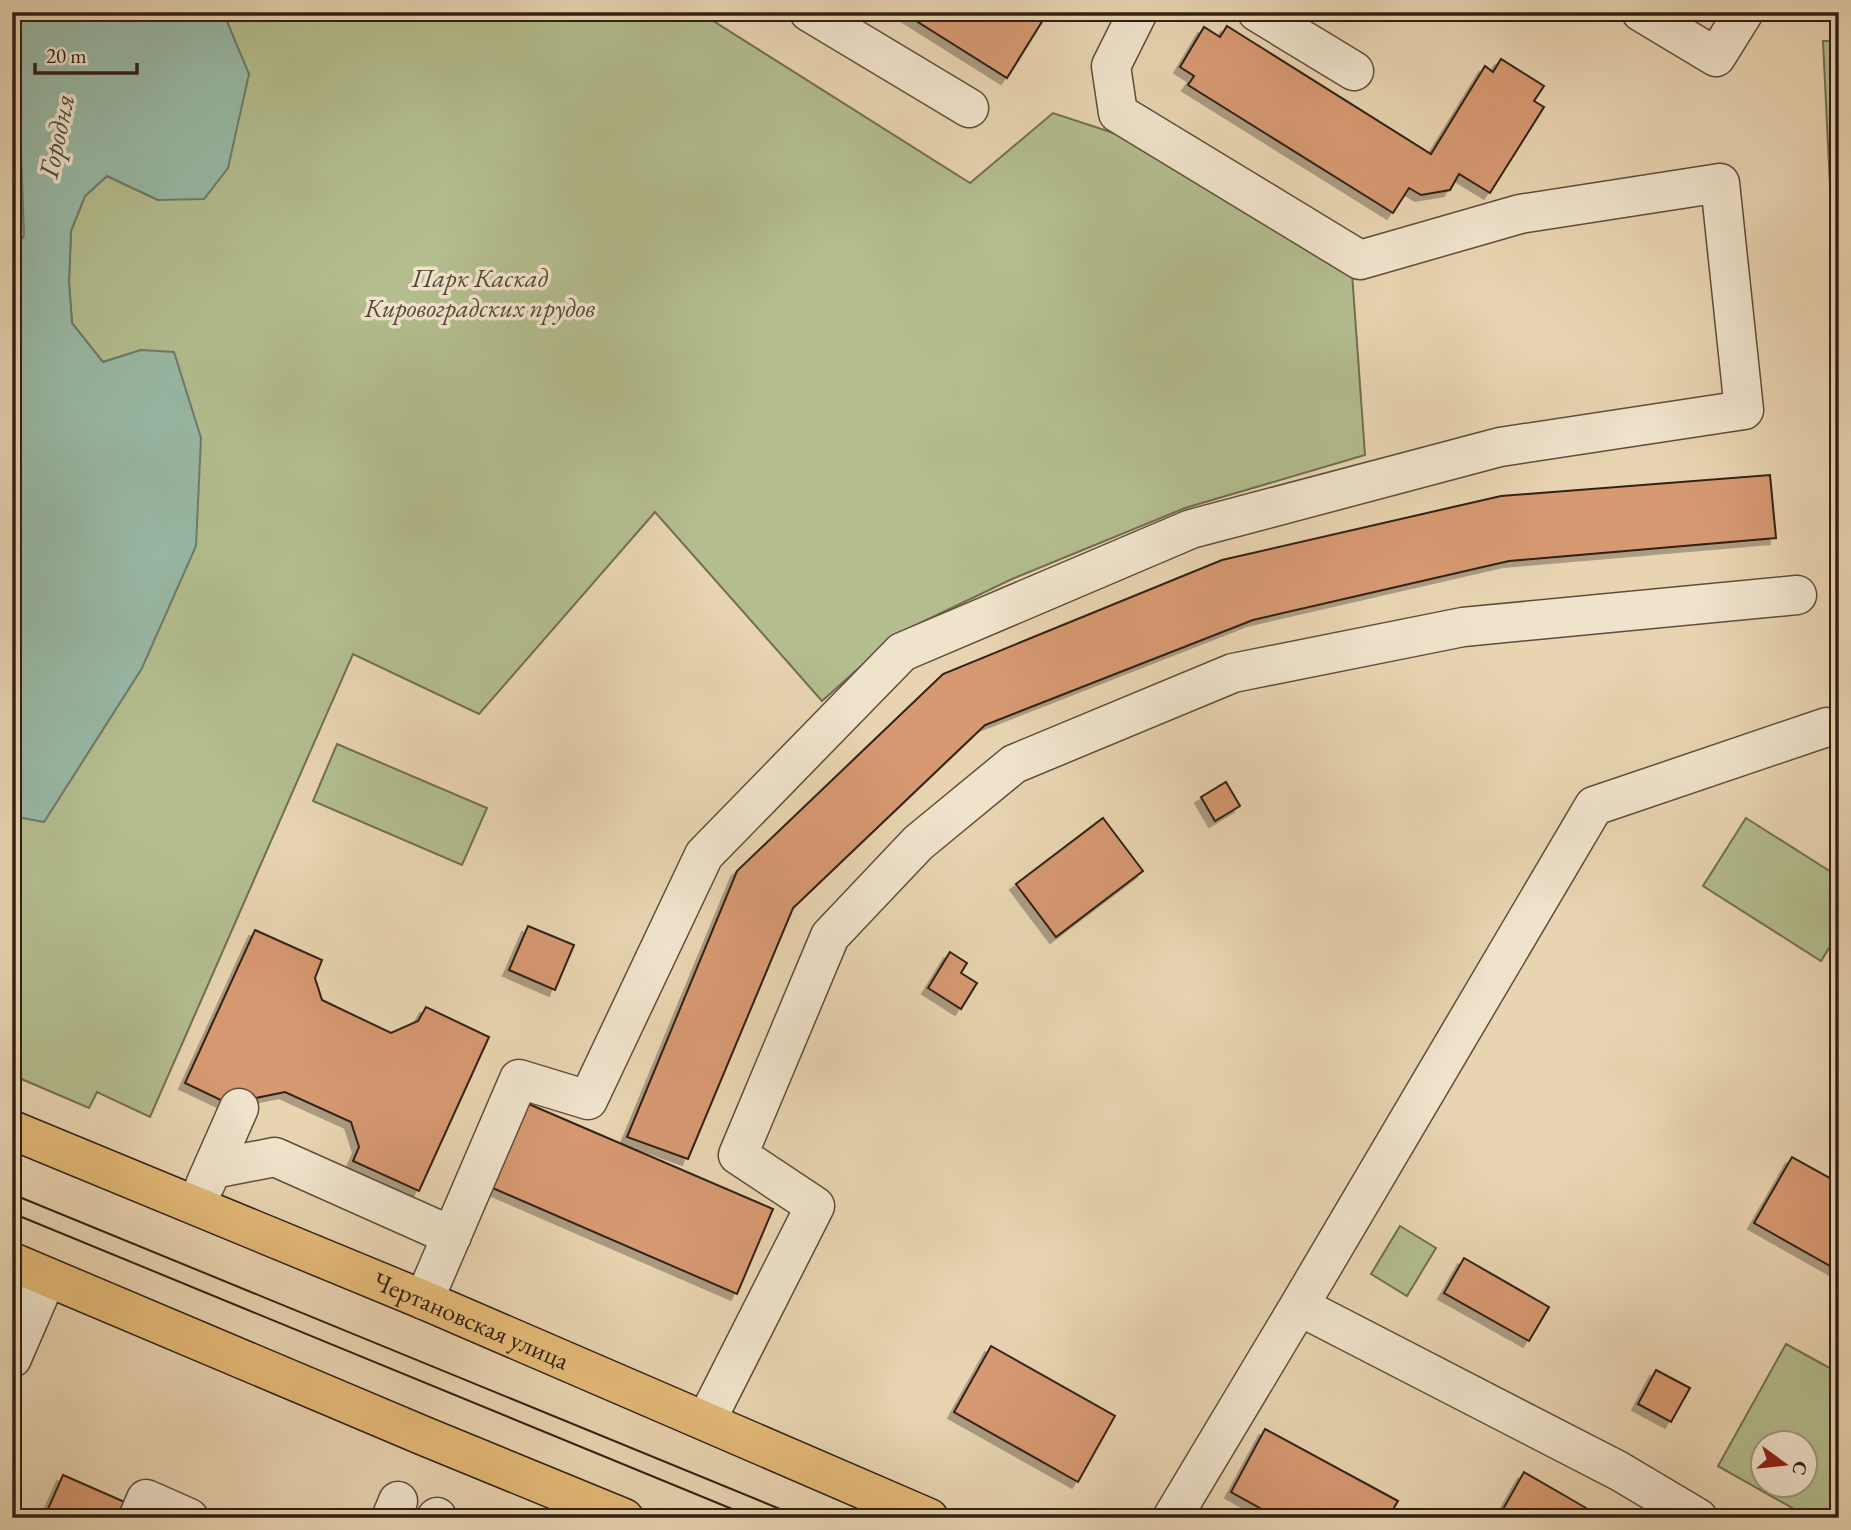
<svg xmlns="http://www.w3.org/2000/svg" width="1851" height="1530" font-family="'EB Garamond',serif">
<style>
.green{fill:#b3bd8e;stroke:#726e51;stroke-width:2;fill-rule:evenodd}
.water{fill:#98b9a6;stroke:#6e7c6c;stroke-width:2}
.building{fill:#d79972;stroke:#302014;stroke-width:2;filter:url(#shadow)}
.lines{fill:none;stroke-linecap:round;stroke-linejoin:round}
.minor-casing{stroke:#5e4d3b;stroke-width:41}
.major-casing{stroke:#302014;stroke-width:41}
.minor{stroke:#f0e3cc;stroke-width:38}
.major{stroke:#e4ba78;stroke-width:38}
.tram{stroke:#302014;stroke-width:2}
.labels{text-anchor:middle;stroke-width:7;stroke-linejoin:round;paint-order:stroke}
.park-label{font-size:26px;font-style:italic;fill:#514732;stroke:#f0e3cc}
.street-label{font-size:26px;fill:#302014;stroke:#f0e3cc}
.water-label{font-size:28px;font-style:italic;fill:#4f4e40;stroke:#f0e3cc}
</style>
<defs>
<filter id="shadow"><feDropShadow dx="-6" dy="6" stdDeviation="0" flood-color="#0004"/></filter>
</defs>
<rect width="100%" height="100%" fill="#e8d4b1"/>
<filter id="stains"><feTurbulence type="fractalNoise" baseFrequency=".00286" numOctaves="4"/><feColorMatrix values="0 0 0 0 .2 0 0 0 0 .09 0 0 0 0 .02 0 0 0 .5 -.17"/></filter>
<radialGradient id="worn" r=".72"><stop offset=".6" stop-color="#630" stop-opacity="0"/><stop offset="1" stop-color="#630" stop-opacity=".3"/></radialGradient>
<path class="green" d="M12,12L17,41L24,235L12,260Z
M223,12H699L970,183L1053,113L1144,143L1352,273L1365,455L1185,508L1012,579L897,634L822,701L655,512L479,714L353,654L150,1117L97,1092L89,1108L12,1075V816L44,822L142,668L141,350L103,362L72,323L69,282L71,231L85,196L107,176L158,200L249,75Z
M1823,41H1839V319L1833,248Z
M337,744L487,808L462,865L313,801Z
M1746,818L1839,877V932L1821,961L1703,886Z
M1400,1226L1436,1248L1407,1296L1371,1274Z
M1786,1344L1839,1373V1518H1810L1718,1466ZM1764,1442H1806V1484H1764Z"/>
<path class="water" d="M13,12H223L249,74L228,168L204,199L158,200L107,176L85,196L71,231L69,282L72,323L103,362L141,350L174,352L201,438L196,546L142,668L44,822L12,816V260L24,235L17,41Z"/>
<path class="building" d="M902,12H1048L1007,78Z
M1227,26L1431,154L1485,66L1493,72L1501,59L1544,86L1534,101L1544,107L1490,193L1459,174L1450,190L1421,195L1409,188L1393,213L1188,85L1194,76L1180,67L1204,27L1220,37Z
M1770,475L1776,538L1509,561L1253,620L985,725L793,908L688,1159L627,1137L737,871L943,674L1222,560L1501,496Z
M1226,782L1240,806L1215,821L1201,797Z
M1103,818L1143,871L1056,937L1016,884Z
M528,926L574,945L555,990L509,970Z
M255,930L322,960L315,978L322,1000L391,1033L418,1021L426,1007L489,1037L419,1191L353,1161L359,1147L351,1122L285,1092L256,1098L248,1113L185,1083Z
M950,952L967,963L961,973L977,983L961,1009L928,988Z
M524,1102L773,1209L737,1294L488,1186Z
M1792,1157L1839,1183V1271L1754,1223Z
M1464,1258L1549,1307L1529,1341L1444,1293Z
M991,1346L1115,1416L1078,1482L954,1412Z
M1656,1370L1690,1388L1671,1422L1638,1404Z
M1265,1429L1398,1501L1388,1518H1278L1231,1492Z
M1524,1472L1574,1501L1603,1518H1498Z
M63,1475L127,1503L120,1518H44Z"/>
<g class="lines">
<defs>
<path id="minor" d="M809,12L969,108
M1257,12L1354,71
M1641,12L1716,57L1744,12
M213,1169L275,1157L452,1236
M205,1185L239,1108
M424,1300L519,1079L588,1100L704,855L902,652L1191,529L1500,447L1744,410L1720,183L1520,214L1360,260L1118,113L1111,66L1138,12
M1299,1306L1619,1471L1698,1518
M12,1358L47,1277
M706,1421L815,1206L738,1155L830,936L918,843L1014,764L1233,673L1463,627L1797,595
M138,1518L146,1499L189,1518
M391,1518L398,1501
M436,1518L437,1517
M1172,1518L1299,1306L1594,806L1827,727L1839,729"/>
<g id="major">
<path id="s1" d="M12,1130L424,1300L929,1518"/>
<path d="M12,1262L424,1436L624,1518"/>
</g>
</defs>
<use href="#minor" class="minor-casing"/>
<use href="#major" class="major-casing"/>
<use href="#minor" class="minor"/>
<use href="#major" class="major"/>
<path class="tram" d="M12,1194L802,1518
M12,1213L754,1518"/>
</g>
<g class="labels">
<g class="park-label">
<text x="480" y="287">Парк Каскад<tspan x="480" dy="30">Кировоградских прудов</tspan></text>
</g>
<g class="street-label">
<text dy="9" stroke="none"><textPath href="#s1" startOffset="497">Чертановская улица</textPath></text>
</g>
<g class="water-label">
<text transform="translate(56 136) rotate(-78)" y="10">Городня</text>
</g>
</g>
<rect width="1851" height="1530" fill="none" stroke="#e8d4b1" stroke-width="42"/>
<rect x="14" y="14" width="1823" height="1502" fill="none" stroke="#302014" stroke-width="3.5"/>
<rect x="21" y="21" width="1809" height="1488" fill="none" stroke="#302014" stroke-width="2"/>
<g transform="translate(1784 1464) rotate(105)"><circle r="33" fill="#f0e3cc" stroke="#a39582" stroke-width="2"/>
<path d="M0-5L12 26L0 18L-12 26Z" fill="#8f2418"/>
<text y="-10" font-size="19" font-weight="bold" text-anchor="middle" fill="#302014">С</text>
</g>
<path d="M35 63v10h102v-10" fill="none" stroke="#302014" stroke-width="3.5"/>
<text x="46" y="63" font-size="21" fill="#302014" stroke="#f0e3cc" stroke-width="5" paint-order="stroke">20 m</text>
<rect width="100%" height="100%" filter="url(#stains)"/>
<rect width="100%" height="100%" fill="url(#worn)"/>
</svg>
